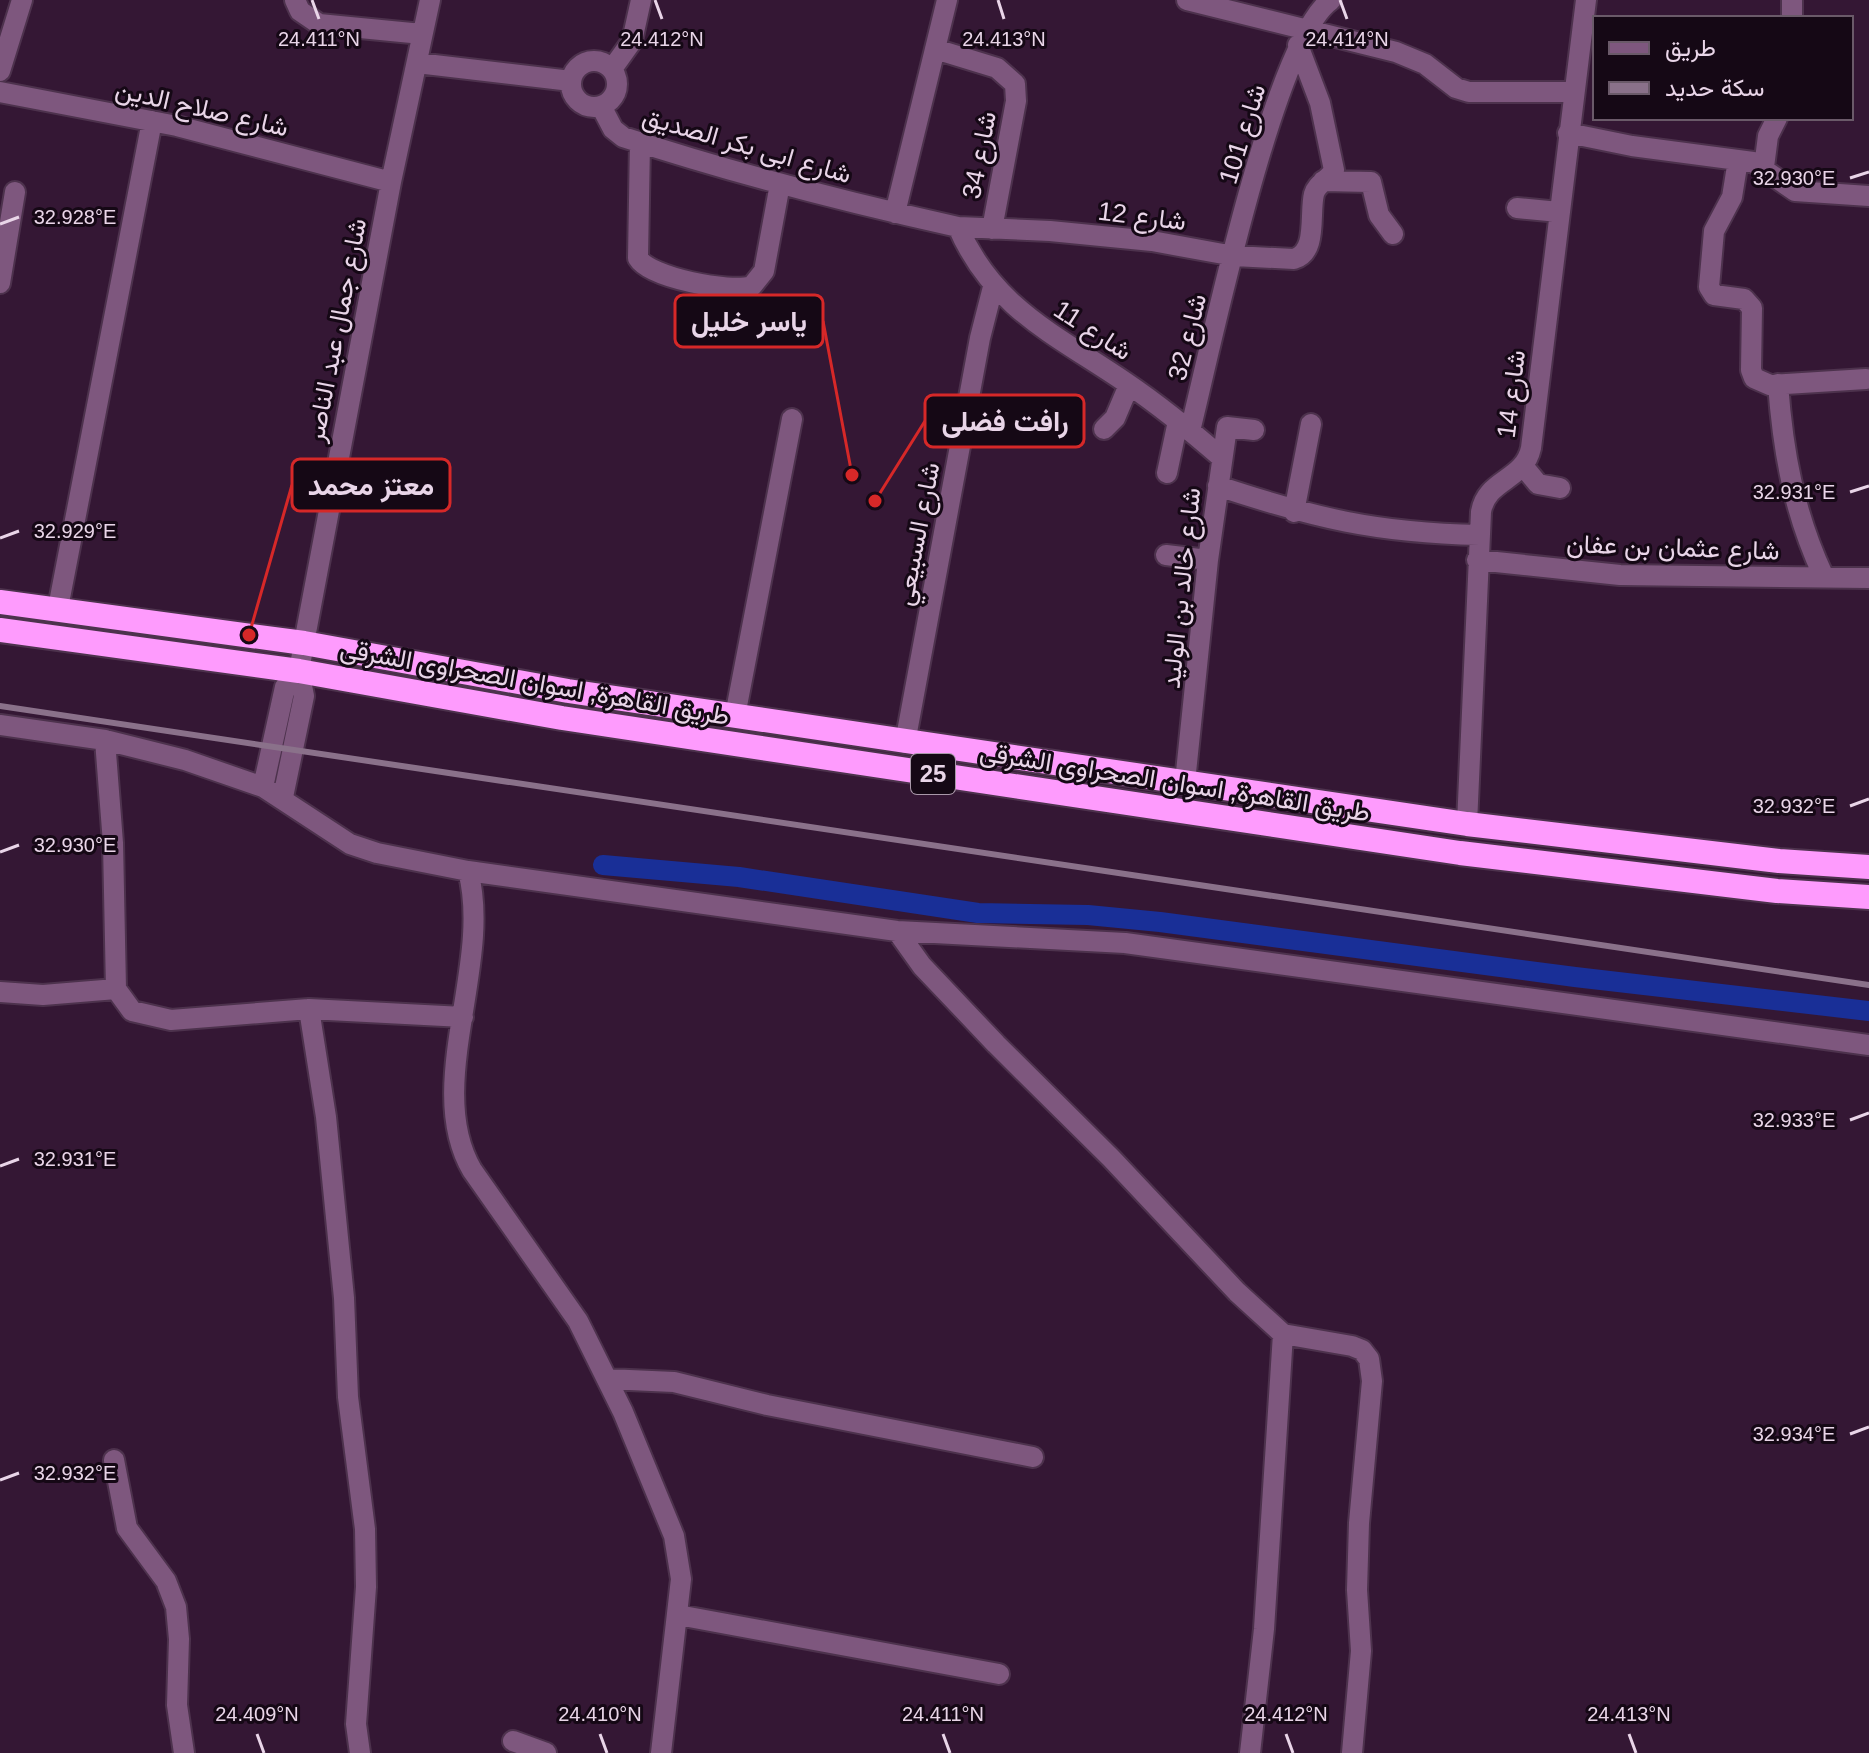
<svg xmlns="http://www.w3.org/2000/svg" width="1869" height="1753" font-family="Helvetica,Vazirmatn,sans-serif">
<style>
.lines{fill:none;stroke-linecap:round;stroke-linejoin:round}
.canal{stroke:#192f97;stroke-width:20}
.street-casing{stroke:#4d324d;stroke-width:24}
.highway-casing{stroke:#4d324d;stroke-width:28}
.street{stroke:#7e577e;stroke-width:20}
.highway{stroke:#fe9bfd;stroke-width:24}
.rail{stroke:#8a718a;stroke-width:6}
.ticks{fill:none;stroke:#e9d5e8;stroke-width:3}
.labels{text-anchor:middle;stroke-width:6;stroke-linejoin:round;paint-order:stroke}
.shield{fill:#150815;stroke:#a998a9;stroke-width:2}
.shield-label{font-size:24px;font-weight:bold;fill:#e9d5e8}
.street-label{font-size:26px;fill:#e9d5e8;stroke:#150815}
.ticks-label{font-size:20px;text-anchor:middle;fill:#e9d5e8;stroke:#150815;stroke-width:6;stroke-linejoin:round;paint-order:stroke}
.leader{fill:none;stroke:#d62828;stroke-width:3}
.callout-dot{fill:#d62828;stroke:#150815;stroke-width:3}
.callout{fill:#150815;stroke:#d62828;stroke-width:3}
.callout-label{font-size:28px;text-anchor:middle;font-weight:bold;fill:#e9d5e8}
</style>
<rect width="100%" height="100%" fill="#341734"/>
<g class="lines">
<path class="canal" d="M603,865L739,877L978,913L1088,915L1160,922L1575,977L1869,1011"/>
<defs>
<path id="street" d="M295,0L300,11L319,24L422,34
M1187,0L1396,52L1425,64L1456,88L1469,92H1574
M1792,18V0
M935,49L997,68L1015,84L1016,101L992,229
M571 84a23 23 0 1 1 46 0a23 23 0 1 1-46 0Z
M417,63L571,81
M612,69L632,41L641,0
M0,71L22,0
M0,92L177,126L391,182
M601,106L613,129L623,137C733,173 845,202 958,227L1050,231L1152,241L1234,256L1294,259C1318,252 1309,214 1314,194C1317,183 1329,180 1334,170L1320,103L1298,45
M1568,133L1632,146L1753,162L1795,191L1869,196
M640,142L638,258C650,278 730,293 752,286L764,271L780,184
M1738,160L1732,197L1714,231L1709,287L1714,295L1744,299L1752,308L1751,370L1754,378L1770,385L1866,379
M1764,167L1768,136L1777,118
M1323,181L1371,182L1379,215L1393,234
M1517,208L1559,212
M895,213L947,0
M958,227C993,308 1056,335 1125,382C1159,405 1191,431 1222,458
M0,283L15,192
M1778,384C1783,452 1794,513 1823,575
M1104,429L1115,418L1129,385
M1190,431C1210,351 1274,40 1331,0
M1524,467L1538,484L1560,488
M1167,473L1178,421
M1218,486C1314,518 1377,533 1479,535
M1294,512L1311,424
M1166,555L1208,560
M1477,560L1620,575L1869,578
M58,608L152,121
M735,716L792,419
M0,725L105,740L185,760L263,787L350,844L377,853L468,871L897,931L1125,943L1869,1045
M105,740L113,843L116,989L132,1011L171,1020L309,1009L463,1017
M905,743L980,338L993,287
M1185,782L1208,560L1227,427L1254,430
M263,787L285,687L299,671
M283,797L304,696L299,671L304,643L391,182L430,0
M1467,824L1481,512C1486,479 1524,481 1531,448L1586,0
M468,871C493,964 423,1086 472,1170L578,1321L623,1412L674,1536L681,1579L661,1753
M897,931L922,966L996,1044L1111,1158L1237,1292L1283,1334L1352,1346L1362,1350L1369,1359L1372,1381L1359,1523L1357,1590L1361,1651L1352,1753
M0,992L43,995L116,989
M309,1009L326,1117L344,1298L348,1397L365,1529L366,1587L356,1724L360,1753
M607,1379L674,1382L767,1405L1033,1457
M114,1460L127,1528L166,1581L176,1607L179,1639L177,1705L184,1753
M678,1615L999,1674
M513,1741L546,1753
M1250,1753L1264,1629L1283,1334"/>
<path id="highway" d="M0,602L304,643L568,691L1467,824L1779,861L1869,867
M0,630L299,671L562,718L1460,853L1777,891L1869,897"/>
</defs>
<use href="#street" class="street-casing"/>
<use href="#highway" class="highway-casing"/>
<use href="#street" class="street"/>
<use href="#highway" class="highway"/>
<path class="rail" d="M0,706L1869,985"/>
</g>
<path class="ticks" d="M312,0L319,19M655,0L662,19M998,0L1004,19M1340,0L1347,19M1850,178L1869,172M0,224L19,217M1850,492L1869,486M0,538L19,531M1850,806L1869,799M0,852L19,845M1850,1120L1869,1113M0,1166L19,1159M1850,1434L1869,1427M0,1480L19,1473M257,1734L264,1753M600,1734L607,1753M943,1734L950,1753M1286,1734L1293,1753M1629,1734L1636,1753"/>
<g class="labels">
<rect class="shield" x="911" y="754" width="44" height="40" rx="6"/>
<g class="shield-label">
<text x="933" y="782">25</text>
</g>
<g class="street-label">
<text transform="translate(202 108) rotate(13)" y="9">شارع صلاح الدين</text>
<text transform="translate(1242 134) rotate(-73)" y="9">شارع 101</text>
<text transform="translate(747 145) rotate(16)" y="9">شارع ابى بكر الصديق</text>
<text transform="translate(979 155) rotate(-79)" y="9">شارع 34</text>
<text transform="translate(1142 216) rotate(7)" y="9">شارع 12</text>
<text transform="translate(336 330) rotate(-79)" y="9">شارع جمال عبد الناصر</text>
<text transform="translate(1093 330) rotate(33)" y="9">شارع 11</text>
<text transform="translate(1187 337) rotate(-76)" y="9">شارع 32</text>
<text transform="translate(1511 394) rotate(-83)" y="9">شارع 14</text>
<text transform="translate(917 534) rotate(-79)" y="9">شارع السبيعي</text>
<text transform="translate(1673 547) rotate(2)" y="9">شارع عثمان بن عفان</text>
<text transform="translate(1181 588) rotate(-84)" y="9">شارع خالد بن الوليد</text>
<text transform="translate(535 682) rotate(10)" y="9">طريق القاهرة, اسوان الصحراوى الشرقى</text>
<text transform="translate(1175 782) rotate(9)" y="9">طريق القاهرة, اسوان الصحراوى الشرقى</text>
</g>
</g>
<g class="ticks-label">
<text x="319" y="46">24.411°N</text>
<text x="662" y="46">24.412°N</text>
<text x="1004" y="46">24.413°N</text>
<text x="1347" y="46">24.414°N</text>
<text x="1794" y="185">32.930°E</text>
<text x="75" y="224">32.928°E</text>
<text x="1794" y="499">32.931°E</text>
<text x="75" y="538">32.929°E</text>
<text x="1794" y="813">32.932°E</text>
<text x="75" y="852">32.930°E</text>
<text x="1794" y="1127">32.933°E</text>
<text x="75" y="1166">32.931°E</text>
<text x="1794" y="1441">32.934°E</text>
<text x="75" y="1480">32.932°E</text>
<text x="257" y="1721">24.409°N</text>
<text x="600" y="1721">24.410°N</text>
<text x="943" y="1721">24.411°N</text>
<text x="1286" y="1721">24.412°N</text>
<text x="1629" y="1721">24.413°N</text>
</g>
<path class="leader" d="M852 475L823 321M875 501L925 421M249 635L292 485"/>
<g class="callout-dot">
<circle cx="852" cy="475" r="8"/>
<circle cx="875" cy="501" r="8"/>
<circle cx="249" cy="635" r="8"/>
</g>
<g class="callout">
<rect x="675" y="295" width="148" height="52" rx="8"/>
<rect x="925" y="395" width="159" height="52" rx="8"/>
<rect x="292" y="459" width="158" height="52" rx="8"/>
</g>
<g class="callout-label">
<text x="749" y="331">ياسر خليل</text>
<text x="1005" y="431">رافت فضلى</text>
<text x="371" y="495">معتز محمد</text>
</g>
<rect x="1593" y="16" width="260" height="104" fill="#150815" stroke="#6a5a69" stroke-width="2"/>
<rect x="1609" y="42" width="40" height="12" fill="#7e577e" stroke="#6a5a69" stroke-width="2"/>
<text x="1665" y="56" font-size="24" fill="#e9d5e8">طريق</text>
<rect x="1609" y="82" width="40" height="12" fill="#8a718a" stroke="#6a5a69" stroke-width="2"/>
<text x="1665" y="96" font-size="24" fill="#e9d5e8">سكة حديد</text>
</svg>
